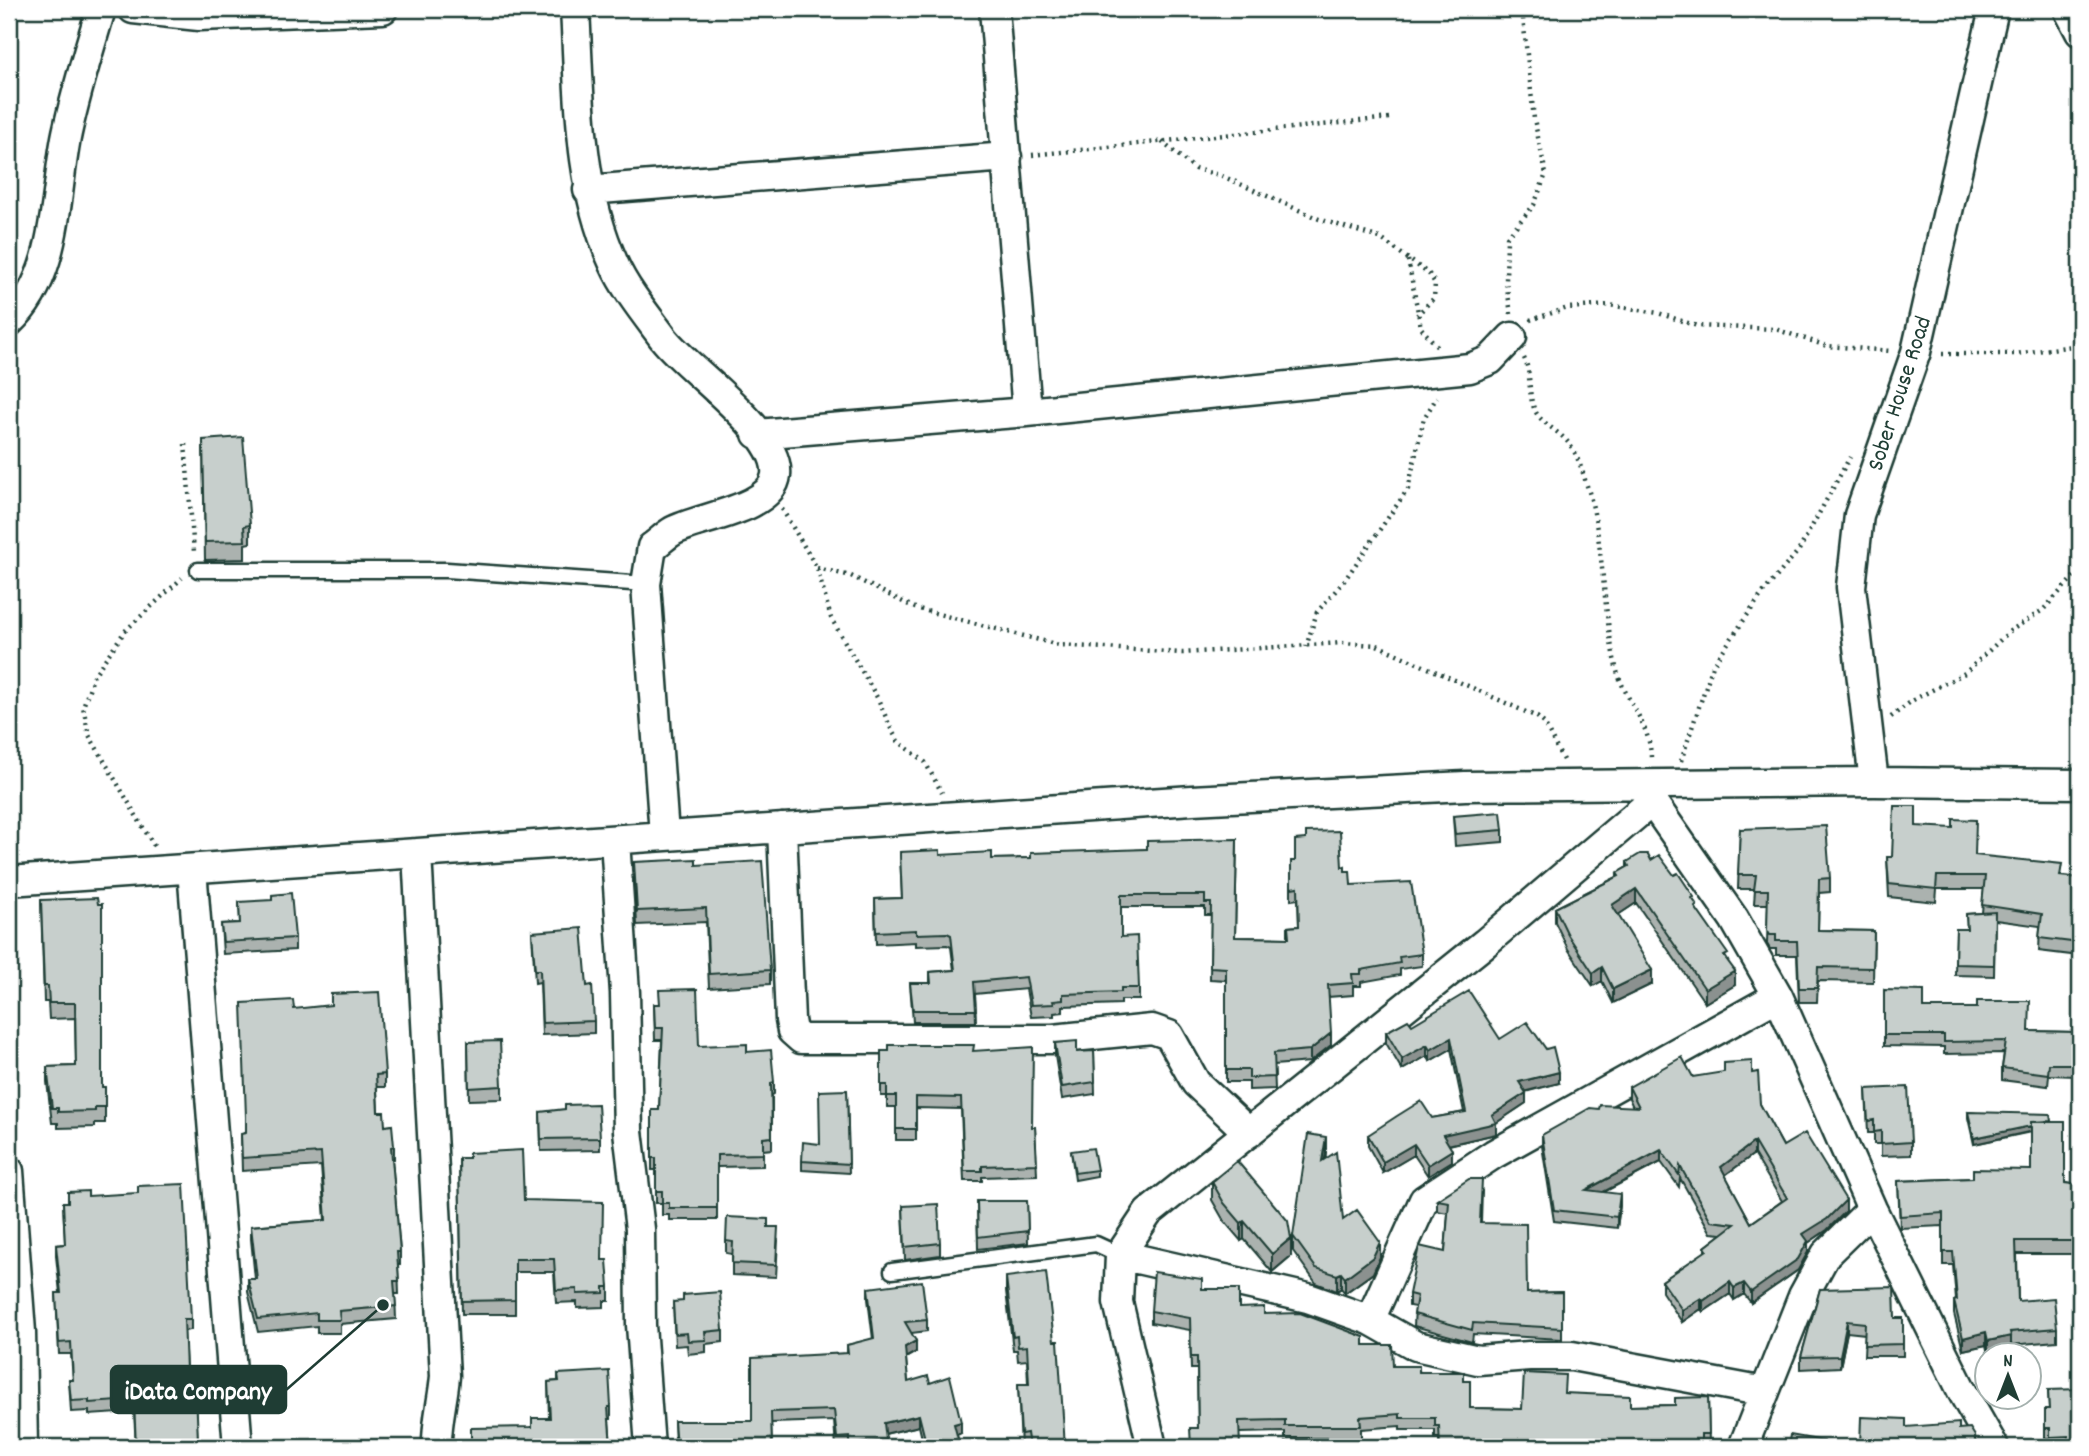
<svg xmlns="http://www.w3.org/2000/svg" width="2089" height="1456" font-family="Dekko,sans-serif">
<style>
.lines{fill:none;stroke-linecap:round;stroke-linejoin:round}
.lane-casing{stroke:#1f3d34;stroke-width:19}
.street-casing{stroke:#1f3d34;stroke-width:33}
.path{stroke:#1f3d34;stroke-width:4.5;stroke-dasharray:2 5;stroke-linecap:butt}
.lane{stroke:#fff;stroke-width:14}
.street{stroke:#fff;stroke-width:28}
.wall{fill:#abb2af;stroke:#1f3d34;stroke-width:2;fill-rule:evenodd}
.shaded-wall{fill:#8b918f;stroke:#1f3d34;stroke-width:2}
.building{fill:#c7cfcc;stroke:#1f3d34;stroke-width:2;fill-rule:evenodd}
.labels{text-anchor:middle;stroke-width:5;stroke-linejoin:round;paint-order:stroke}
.street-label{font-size:24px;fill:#1f3d34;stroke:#fff}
.leader{fill:none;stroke:#1f3d34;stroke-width:2.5}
.callout-dot{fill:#1f3d34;stroke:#fff;stroke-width:2.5}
.callout{fill:#1f3d34;stroke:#1f3d34;stroke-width:2.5}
.callout-label{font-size:26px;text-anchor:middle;font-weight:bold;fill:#fff}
</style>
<rect width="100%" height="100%" fill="#fff"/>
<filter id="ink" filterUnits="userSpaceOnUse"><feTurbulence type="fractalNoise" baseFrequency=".0143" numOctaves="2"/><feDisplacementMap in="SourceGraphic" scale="14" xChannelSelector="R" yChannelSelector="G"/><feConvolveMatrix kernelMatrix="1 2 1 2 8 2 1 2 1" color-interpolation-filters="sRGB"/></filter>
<g filter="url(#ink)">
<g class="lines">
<defs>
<path id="lane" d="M198,570H447L646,584
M892,1271L1096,1244L1120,1255"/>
<path id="street" d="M133,9L199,16L383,9
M575,9C580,95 577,183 614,264C625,289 647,316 664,339C688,370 781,433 776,475C772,510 698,517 673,531C666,535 659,542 652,547L646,584L664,835
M994,9L1027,412
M2068,9L2080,32
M588,190L1007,157
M9,322C59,276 54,195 67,133C76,91 89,50 101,9
M757,434L1027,412L1470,368L1490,360L1512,337
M1874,782L1851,587L1859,515L1916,352L1994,9
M1642,787L1734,919L1778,996L1872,1209L1962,1391L1994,1447
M782,828L790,1020L792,1031L801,1039H1053L1152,1029L1169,1035L1196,1083L1249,1133
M615,840L625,993L628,1131L640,1229L641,1325L650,1447
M417,853L445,1376C443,1400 436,1424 437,1447
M192,869L238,1447
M9,881L1192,800L1465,786L1874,782L2080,784
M9,1171L21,1332L23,1447
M1120,1255L1308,1298L1370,1320L1416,1346L1478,1360L1529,1356H1572L1765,1392
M1370,1320L1424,1200L1494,1154L1778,996
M1152,1447L1118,1302L1120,1255L1148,1213L1485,943L1650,803
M1743,1447L1803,1296L1826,1254L1872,1209"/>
</defs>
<use href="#lane" class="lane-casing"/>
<use href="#street" class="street-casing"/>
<path class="path" d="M1162,142L1195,169L1220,175L1319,219L1380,238L1429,274L1435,283L1434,298L1417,315
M1032,155L1389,118
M1408,260L1421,328L1437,346
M1511,314L1506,281L1507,237L1534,205L1546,174L1534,119L1522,9
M1530,320L1568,308L1609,305L1658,313L1697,326L1775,329L1827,346L1891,351
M1942,354H2015L2080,345
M1524,358C1533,376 1526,396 1537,414C1544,424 1556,430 1565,439C1578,452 1583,474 1589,492C1605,550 1602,612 1617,671C1626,702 1651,724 1651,759
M185,444L194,552
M782,509L817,568L831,618L878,699L892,731L898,741L925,762L942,793
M817,568L851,576L915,608L1059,645L1182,653L1342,643L1377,645L1537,717L1544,723L1563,760
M1306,647L1317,612L1344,581L1408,489L1424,418L1437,397
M1891,717L1913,700L1965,673L2010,631L2043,610L2080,570
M1681,761L1713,665L1762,594L1799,550L1850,457
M154,846L89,735L83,707L94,675L125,631L182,578"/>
<use href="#lane" class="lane"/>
<use href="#street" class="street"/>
</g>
<path class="wall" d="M203,440L250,525V543L245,544V559L205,560Z
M1453,816L1503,830V842L1455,846Z
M1916,826L1975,855L2062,876L2080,878V956L2039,951L2040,926L1995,920L1994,976L1955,975L1956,929H1967L1966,914L1982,913L1984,889H1937L1936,902L1889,897L1887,857H1892Z
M1740,829L1830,878V892L1819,893L1818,930L1874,931L1873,982L1818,981L1817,1002H1799L1797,955H1776V949H1770L1767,944L1768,904H1754L1755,889H1738Z
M1237,839L1235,937L1288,938V927L1299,926L1298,899L1291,900V861L1342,867L1345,871L1351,885L1422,954V966L1400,969V975L1361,982V986H1353V995L1328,997L1331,1045L1310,1062L1274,1065L1275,1089L1249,1090V1082H1226V980L1210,979L1211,915H1205V907H1121V937L1139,988V1000H1121V1004L1063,1006V1012L1054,1013V1016L1031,1017L1026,989L975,994L976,1022H913L910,983H930V972L954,970L951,947L947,945L916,946V942L876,944L875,899L902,898L900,852L992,859L1031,858L1147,849Z
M1651,860L1694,901L1697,911L1728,961L1735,985L1705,1003L1636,903L1618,915L1652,984L1613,1003L1602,981L1593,986L1568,949L1555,922V908L1617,877V873L1627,867V862Z
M634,862L696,865L770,970V984L709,988L706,922L637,925Z
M41,900L102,1087H105V1123H95V1127L58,1128V1123H52L47,1082V1067L76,1066L75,1018L49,1019L48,1002H44Z
M239,902L295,938V950L223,954L221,924L240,923Z
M532,932L594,1021V1033L542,1035L540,982L535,983Z
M1884,990L1924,1008L2029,1031L2075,1032V1076L2049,1075L2048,1086L2002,1080V1068L2004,1053L1944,1054V1047L1884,1046Z
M654,1004L699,1046L747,1052L774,1082V1094L772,1095V1149L763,1150V1166L717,1167V1220H669V1215H662V1203H656V1170H652V1110H659L662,1040H655Z
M294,1009L385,1074V1087H377L378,1112L394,1146V1159H392L400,1252V1265H398L399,1294H395L396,1319L340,1324V1333H317V1326L258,1332L248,1292V1279H255L251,1239V1226L325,1220L321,1166L242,1171L241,1134L246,1133V1124Z
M1412,1025L1500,1039L1559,1083L1525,1092L1526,1103L1496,1123V1134L1449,1145L1452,1161L1428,1176L1414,1155L1383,1173L1368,1146V1135L1432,1118L1464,1112L1451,1049L1430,1061L1427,1056L1402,1070L1386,1043V1032Z
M468,1042L502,1086V1099L469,1100Z
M1055,1043L1077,1052L1094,1051L1095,1094L1062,1099L1055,1056Z
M881,1051H974L1032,1127H1035L1037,1175L982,1177V1181H964L961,1109L916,1108V1140H896V1107H887V1096H881Z
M1752,1073L1760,1104L1783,1146L1846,1211L1827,1230L1808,1243V1252L1798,1270L1751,1303L1744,1294L1734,1300L1730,1294L1703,1312L1701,1309L1682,1322L1662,1292V1281L1705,1252V1247L1722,1234L1711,1233L1680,1178L1679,1187L1661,1162L1604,1192L1620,1205L1617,1228L1554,1221L1542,1146V1135L1599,1109L1633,1107L1629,1098V1087L1693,1077ZM1754,1154L1782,1201L1751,1223L1725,1175Z
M1866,1089L1911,1142V1155L1881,1156V1144H1874V1133H1868Z
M847,1090L849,1173L802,1170V1161L820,1144Z
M540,1112L600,1138V1150L541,1151Z
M1968,1112L2051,1122L2065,1183L2080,1185V1278L2074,1277V1254H2017L2018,1301L2057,1328V1341L2011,1345V1349L1988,1354L1986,1345L1963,1350L1954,1314V1301L1956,1300L1953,1265H1943V1226L1900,1228L1898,1181L1973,1178L2031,1170V1132L1974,1144L1968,1118Z
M1071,1151L1097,1170V1176L1075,1180Z
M1326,1152L1325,1160L1343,1220L1380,1257L1373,1273L1345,1293L1341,1288L1337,1291L1316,1283L1293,1251V1236Z
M459,1158L524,1200L602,1260L609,1287V1301H604V1307L577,1308V1302L556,1303L554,1272H515V1314H462Z
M1212,1182L1291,1256L1272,1272L1244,1239L1241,1241L1224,1221L1212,1200Z
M1482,1191L1481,1223L1527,1293L1562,1292V1339L1473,1334L1472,1342L1414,1326L1415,1307L1409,1306V1294L1445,1252L1448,1213L1437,1211V1200Z
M88,1196L191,1319V1330L184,1331L186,1370L218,1389V1401L196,1402L198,1447H136L134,1412L89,1415V1411L71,1412L69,1380H73L71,1354H59L56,1293H60L56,1256V1245L65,1244L63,1202H68Z
M977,1201H1027L1028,1243L978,1249Z
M903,1206L940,1243V1255L905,1260Z
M768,1227L778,1240L776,1277L732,1275V1254L726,1253V1241Z
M1006,1277L1065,1447H1021L1018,1384H1028L1027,1360L1018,1361L1017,1350H1013L1006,1291Z
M868,1288L927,1320V1331L911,1333L916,1352L906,1358L908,1382L930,1383L961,1433L957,1435L960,1447H924L919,1426L885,1434L886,1447H836L834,1421L771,1423L772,1447H675L674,1421H752L847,1353V1345L873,1339L868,1299Z
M1202,1289L1239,1308L1264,1314L1364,1345L1393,1366L1464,1381L1470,1408L1522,1409L1565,1393L1630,1406L1675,1405L1708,1397L1709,1446H1701V1447H1439V1438H1435V1430H1400V1426L1361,1429V1438H1285V1432L1240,1433L1198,1428L1197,1369H1191L1190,1330L1151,1323V1311Z
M1820,1289L1895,1318H1903V1356H1864L1865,1334L1847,1332L1840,1367L1801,1369V1357Z
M673,1302L723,1330V1342L706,1344V1352L688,1354L687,1345L675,1346Z
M558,1374L611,1407V1419H609L611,1447L532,1427L549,1418L548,1382L558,1381Z
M2048,1390L2080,1447H2050V1438H2045V1409H2049Z"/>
<path class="shaded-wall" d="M1636,889V903L1612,919V905Z
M1602,967V981L1593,986V973Z
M1652,970V984L1613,1003V989Z
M1735,971V985L1705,1003V989Z
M1331,1033V1045L1310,1062V1050Z
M1451,1038V1049L1430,1061V1050Z
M1427,1045V1056L1402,1070V1059Z
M1559,1072V1083L1519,1093V1082Z
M1526,1093V1103L1496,1123V1134L1443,1146V1135L1492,1115Z
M2051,1121V1127L1974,1144V1138Z
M1326,1137V1152L1322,1177V1161Z
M1754,1142V1154L1721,1178V1167Z
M1414,1144V1155L1383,1173V1162Z
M1452,1150V1161L1428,1176V1165Z
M1661,1150V1162L1586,1201V1190Z
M1620,1194V1205L1617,1228V1217Z
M1846,1200V1211L1827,1230L1808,1243V1252L1798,1270L1751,1303V1292L1803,1234Z
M1244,1221V1239L1241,1241V1223Z
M1291,1238V1256L1272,1272V1254Z
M1380,1242V1257L1373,1273L1345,1293V1278Z
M1341,1273V1288L1337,1291V1275Z
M1730,1282V1294L1703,1312V1301Z
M1744,1283V1294L1734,1300V1288Z
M1701,1298V1309L1682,1322V1310Z
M1847,1321V1332L1840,1367V1356Z
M1986,1332V1345L1963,1350V1338Z
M2011,1336V1349L1988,1354V1341Z
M916,1341V1352L905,1358V1347Z
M919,1415V1426L884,1434V1423Z
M961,1422V1433L954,1435V1424Z"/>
<path class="building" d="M243,437L250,525L244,526L245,541L205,542L203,440Z
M1894,806H1916V826L1953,828V819L1976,820L1975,855L2062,864L2060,876L2080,878V943L2039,938L2042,914L1982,905L1985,876H1937L1936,889L1889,884L1887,857H1892Z
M1501,812L1503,830L1455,834L1453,816Z
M1826,826L1830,878L1819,879L1818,930L1874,931L1873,968L1818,967L1817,988H1799L1797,941H1776V935H1770L1767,930L1768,890H1754L1756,875H1738L1740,829Z
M1340,831L1342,867L1345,866V871H1350L1351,885L1411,882L1422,954L1399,957L1400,963L1361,970V974H1352L1353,983L1328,985L1331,1033L1310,1050L1274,1053L1275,1077L1249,1078V1070H1226V968L1210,967L1211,903H1205V895H1121V937L1137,936L1139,988H1121V992L1063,994V1000L1053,1001L1054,1004L1031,1005L1026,977L974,982L976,1010H913L910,983H931L930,972L955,970L951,935L947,933L916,934V930L876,932L875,899L902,898L900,852L940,850V855L992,852V859L1031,858V853L1147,849V841L1237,839L1235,937L1289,938L1288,927L1299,926L1298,887L1291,888V861H1295V840L1306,839V832Z
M1640,854H1648L1651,860L1659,855L1674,875L1678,873L1694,897L1692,898L1697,905L1695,907L1728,954L1724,956L1735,971L1705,989L1636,889L1612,905L1652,970L1613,989L1602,967L1593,973L1568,935L1555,908L1619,876L1617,873L1629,866L1627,862Z
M696,859V865L762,861L770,970L709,974L706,908L637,911L634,862Z
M291,893L295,938L223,942L221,924L240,923L239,902L272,900V895Z
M97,898L98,904H102V1087H105V1107H95V1111L58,1112V1108H52L47,1067L76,1066L75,1003H49L48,986H44L41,900Z
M1995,912L1994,965L1955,964L1956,929H1967L1966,914Z
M582,928L587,986L592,985L594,1021L542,1023L540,970H535L532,932Z
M697,989L699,1046L747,1044V1052L771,1050L774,1082L771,1083L772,1137L763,1138V1154L717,1155V1208H669V1203H662V1191H656V1158H652V1110H659L663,1028H655L654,1004H660L659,990Z
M1884,990L1924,991V1008H1977V1001H2030L2029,1031L2075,1032V1064H2049L2048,1074L2002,1068L2006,1041L1944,1042V1035H1884Z
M1469,991L1500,1039L1527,1022L1546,1049L1553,1047L1559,1072L1519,1082L1526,1093L1492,1115L1496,1123L1443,1135L1452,1150L1428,1165L1414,1144L1383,1162L1368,1135L1397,1116L1421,1101L1432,1118L1466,1112L1451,1038L1430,1050L1427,1045L1402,1059L1386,1032L1408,1020L1412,1025Z
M379,992L385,1074L376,1075L378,1112H384L385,1126L392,1125L394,1146L391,1147L400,1252H397L399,1281H394L396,1306L339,1311L340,1320H317V1313L258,1319L248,1279H257L251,1226L326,1220L321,1153L242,1158L241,1134L246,1133V1117L242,1003L293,1000L294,1009L331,1005V994Z
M500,1041L502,1086L469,1088L468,1042Z
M1077,1041V1052L1094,1051L1095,1082L1062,1087L1055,1043Z
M889,1045H974L973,1051L1033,1047L1032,1127H1035L1037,1164L982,1166V1171H964L961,1098L916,1097V1129H896V1096H887V1085H881V1051H889Z
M1682,1057L1693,1077L1724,1072V1063L1752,1061V1073L1758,1072L1760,1104L1783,1146L1805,1133L1846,1200L1827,1219L1803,1234L1808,1241L1798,1259L1751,1292L1744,1283L1734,1288L1730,1282L1703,1301L1701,1298L1682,1310L1662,1281L1707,1250L1705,1247L1735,1224L1711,1221L1680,1166L1679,1175L1661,1150L1586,1190L1620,1194L1617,1217L1554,1210L1542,1135L1590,1108L1599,1109L1600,1105L1639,1107L1629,1087ZM1754,1142L1787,1198L1751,1223L1721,1167Z
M1908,1087L1911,1142L1881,1144V1131L1874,1132V1120L1868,1121L1866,1089Z
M847,1090L849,1164L802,1161L803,1142L820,1144L819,1091Z
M598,1104L600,1138L541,1139L540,1112L565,1109V1105Z
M1968,1112L2050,1114L2051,1121L2031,1122V1126L1974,1138Z
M2031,1122H2065V1183L2080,1185V1265L2074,1264L2075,1241H2016L2018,1301L2054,1298L2057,1328L2010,1332L2011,1336L1988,1341L1986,1332L1963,1338L1954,1301L1957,1300L1953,1252H1943V1213L1900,1216L1898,1181L1973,1178V1169L2031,1170Z
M1308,1134L1326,1137L1322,1161L1336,1152L1343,1220L1357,1210L1380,1242L1373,1257L1345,1278L1341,1273L1337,1275L1316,1268L1293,1236Z
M1093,1148L1097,1170L1075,1173L1071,1151Z
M522,1150L524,1200L603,1202L602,1260H607L609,1287H604V1293L577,1294V1289L556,1290L554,1259H515V1300L462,1301L459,1158H469V1153Z
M1237,1161L1288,1221L1291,1238L1272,1254L1244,1221L1241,1223L1224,1203L1212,1182Z
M1469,1179H1482L1480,1223L1526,1224L1527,1293L1562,1292V1328L1473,1323L1472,1330L1414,1314L1417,1296L1409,1294L1419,1246L1445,1252L1449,1202L1437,1200Z
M184,1184L191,1319H184L186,1370L216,1371L218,1389L196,1390L198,1442L150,1447H136L134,1400L89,1403V1400L71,1401L69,1380H73L71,1342L59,1343L56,1293H61L56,1245L65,1244L63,1202H68V1192L88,1191V1196L138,1193V1186Z
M977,1201H1027L1028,1231L978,1237Z
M938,1204L940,1243L905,1247L903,1206Z
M727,1217L768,1219V1227H778L776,1265L732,1263L733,1242L726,1241Z
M1046,1272L1054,1341H1058L1065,1447H1029L1027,1433L1021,1434L1018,1384H1029L1027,1346L1018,1347L1017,1336L1013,1337L1006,1277Z
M1154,1272L1202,1279V1289H1239V1308L1264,1307V1314L1300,1313L1364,1337V1345H1392L1393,1366H1419V1372H1464V1381H1470V1408L1522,1409L1524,1373L1565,1375L1564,1393L1630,1396V1406L1675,1405V1398L1708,1397L1709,1434H1701V1447H1440L1439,1426H1435V1418H1400V1414L1360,1417L1361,1426H1285V1420L1239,1421L1240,1447H1191L1190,1428H1198L1197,1357H1191L1190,1318L1151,1311Z
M922,1281L927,1320L905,1322L916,1341L905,1347L908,1382L928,1376L930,1383L950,1376L961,1422L954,1424L960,1447H927L919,1415L884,1423L886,1440L850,1444V1437L837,1438L834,1410L771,1412L772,1447H676L674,1421H752V1358L848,1353L847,1345L874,1338L868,1288Z
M1894,1287L1895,1318H1903V1344L1864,1345L1865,1323L1847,1321L1840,1356L1801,1357L1820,1289Z
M720,1292L723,1330L705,1332L706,1340L688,1341L687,1333L675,1334L673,1302L683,1301V1295Z
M609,1371L611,1407H608L611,1447H471V1428L532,1427V1418H550L548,1382L559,1381L558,1374Z
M2080,1389V1447H2067L2068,1436L2050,1437V1428H2045V1409H2049L2048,1390Z
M1861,1417L1906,1419V1427L1959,1423V1429L1970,1428L1975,1436L1976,1447H1860Z
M1790,1435L1824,1441L1823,1447H1788Z
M1285,1442L1319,1447H1285Z"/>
</g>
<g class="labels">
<g class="street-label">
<text transform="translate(1898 393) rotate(-72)" y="8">Sober House Road</text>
</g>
</g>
<path class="leader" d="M383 1305L286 1390"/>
<circle class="callout-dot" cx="383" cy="1305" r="7"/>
<rect class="callout" x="111" y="1366" width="175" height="47" rx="7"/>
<g class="callout-label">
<text x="198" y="1399">iData Company</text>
</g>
<rect width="2089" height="1456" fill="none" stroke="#fff" stroke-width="35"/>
<rect x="18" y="18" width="2054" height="1421" fill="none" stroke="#1f3d34" stroke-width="2.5" filter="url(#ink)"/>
<g transform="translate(2008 1376)"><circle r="33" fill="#ffffff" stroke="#a5b1ae" stroke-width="2"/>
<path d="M0-5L12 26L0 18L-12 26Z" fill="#1f3d34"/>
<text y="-10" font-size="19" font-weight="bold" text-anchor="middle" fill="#1f3d34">N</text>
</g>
</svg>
